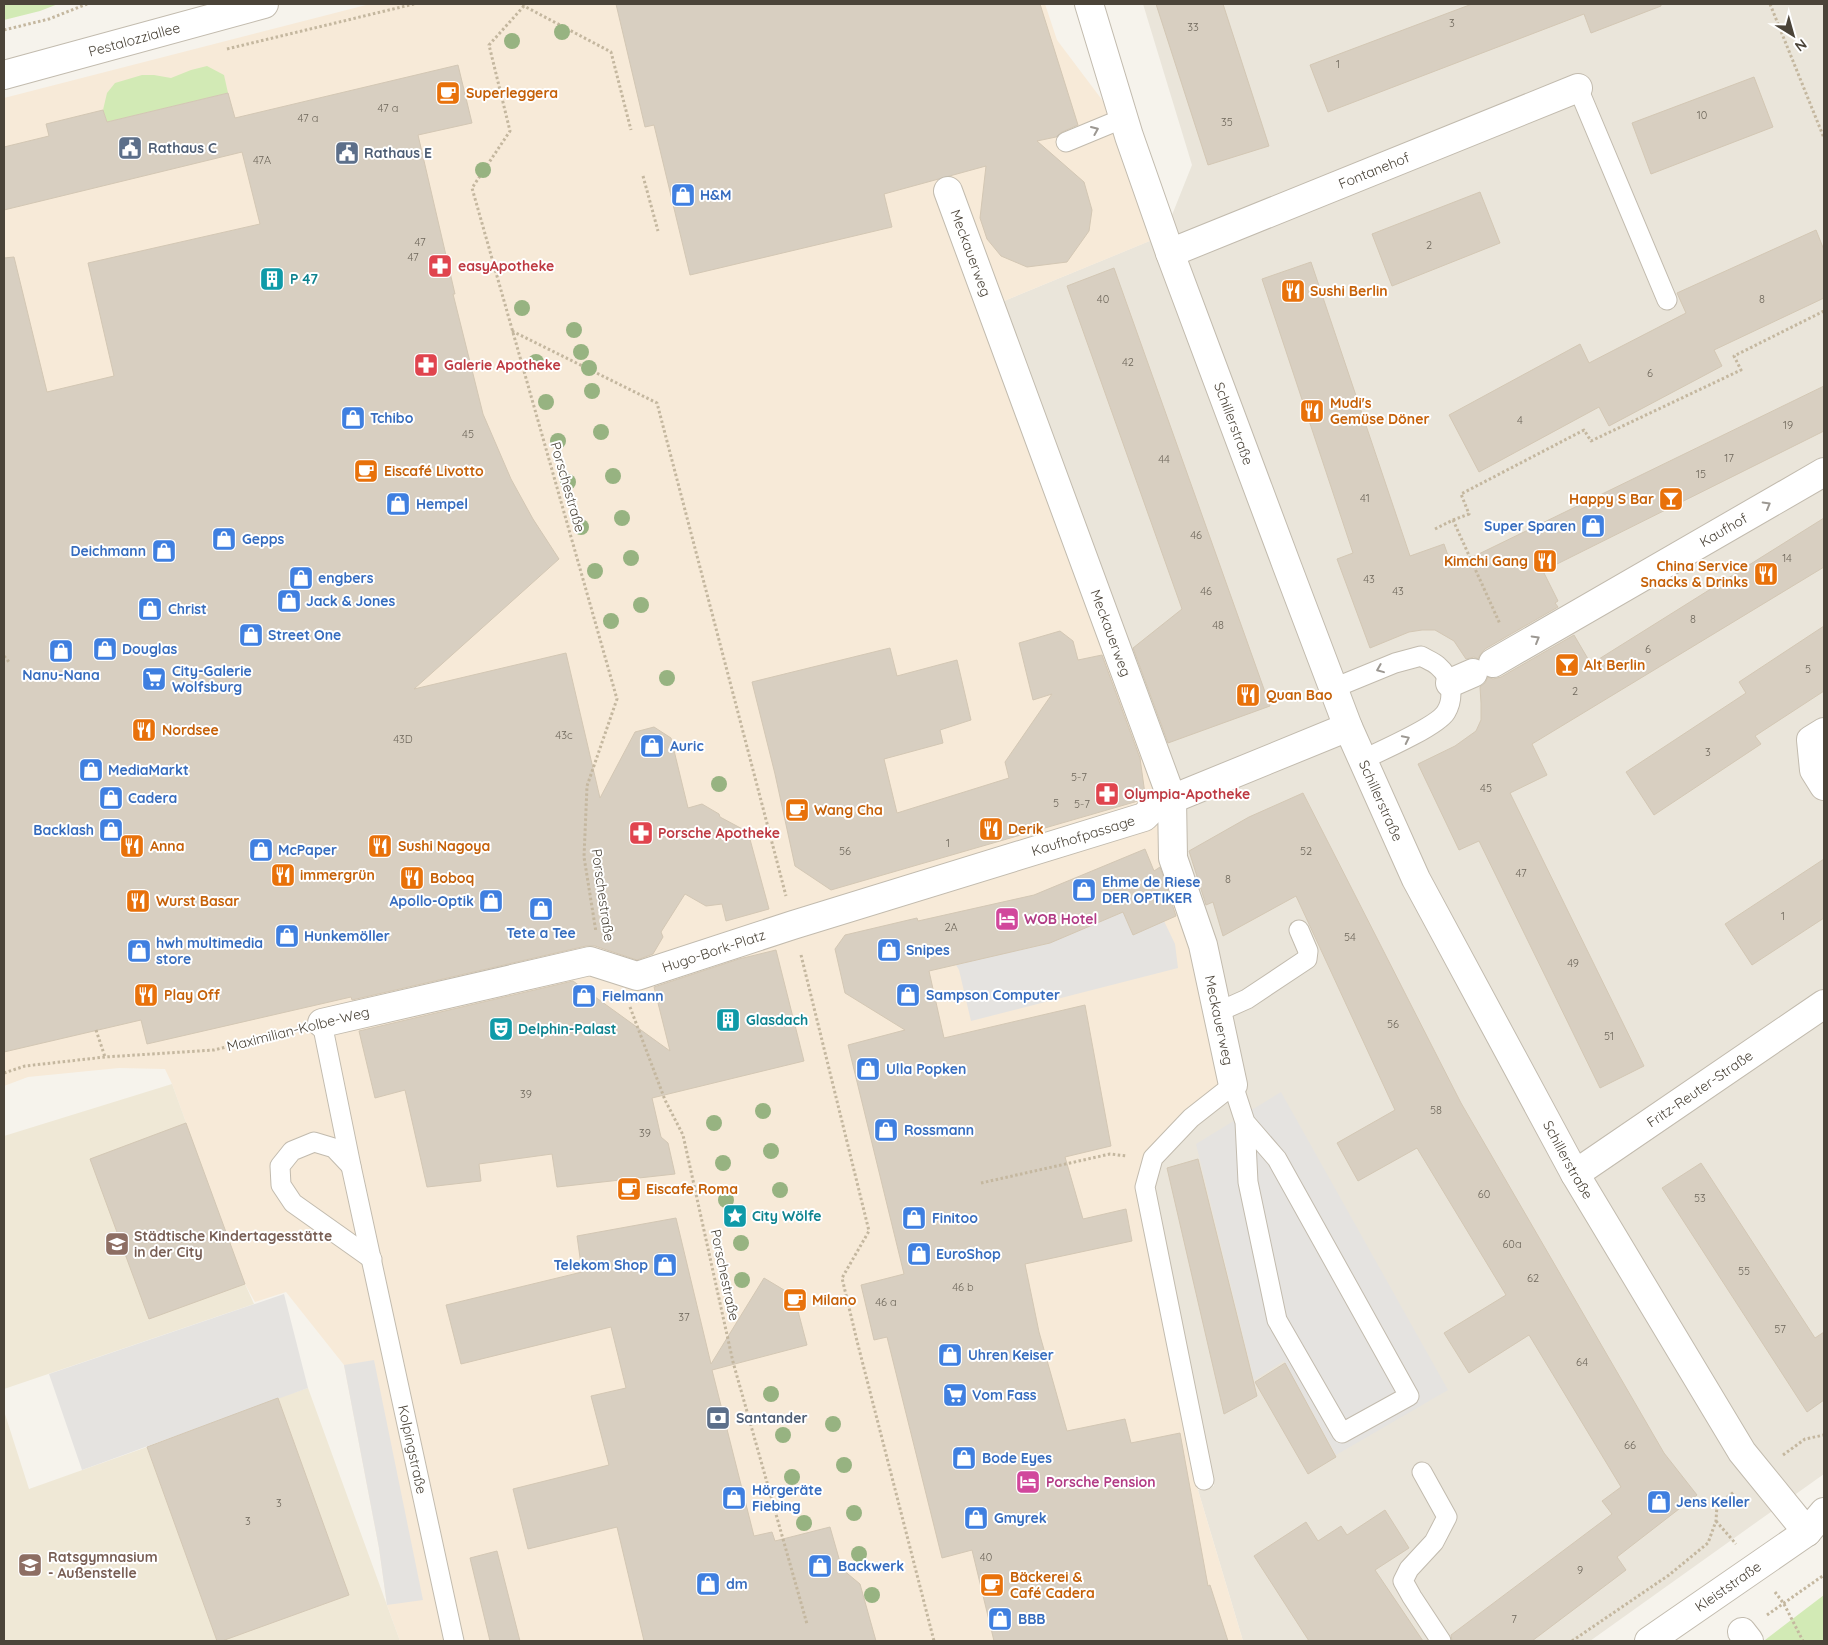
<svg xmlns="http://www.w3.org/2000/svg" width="1828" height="1645" font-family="Quicksand,sans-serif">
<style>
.residential{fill:#eae5da}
.commercial{fill:#f7ead8}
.education{fill:#efe8d6}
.green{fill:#d2eab5}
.parking{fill:#e5e3e0}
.building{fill:#d8cfc1;stroke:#d3c7b4}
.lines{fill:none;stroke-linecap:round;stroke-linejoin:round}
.service-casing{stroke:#c2bbae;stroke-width:21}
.pedestrian-casing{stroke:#c2bbae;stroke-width:30}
.minor-casing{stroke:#c2bbae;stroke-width:30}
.tertiary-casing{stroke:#c2bbae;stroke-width:30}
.path{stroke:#c4b79f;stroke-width:3;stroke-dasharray:2.5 2.5;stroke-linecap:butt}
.service{stroke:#fff;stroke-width:19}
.pedestrian{stroke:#fff;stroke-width:28}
.minor{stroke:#fff;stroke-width:28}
.tertiary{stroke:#fff;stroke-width:28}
.tree{fill:#97b381}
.oneway{stroke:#9c9892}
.labels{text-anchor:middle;stroke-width:4;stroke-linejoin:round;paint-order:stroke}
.number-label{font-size:11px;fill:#6e675b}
.street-label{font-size:14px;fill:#4b4439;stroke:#fff}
.food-label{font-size:14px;font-weight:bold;fill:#c56008;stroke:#fff;text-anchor:start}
.service-label{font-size:14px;font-weight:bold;fill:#4e5e75;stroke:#fff;text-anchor:start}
.shop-label{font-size:14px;font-weight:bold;fill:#366cbe;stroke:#fff;text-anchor:start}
.health-label{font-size:14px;font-weight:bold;fill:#be3a42;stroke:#fff;text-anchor:start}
.culture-label{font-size:14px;font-weight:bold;fill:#0d838f;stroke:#fff;text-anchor:start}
.hotel-label{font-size:14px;font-weight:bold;fill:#b23c85;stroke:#fff;text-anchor:start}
.education-label{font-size:14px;font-weight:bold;fill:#785e54;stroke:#fff;text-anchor:start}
</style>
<rect width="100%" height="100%" fill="#f6f3ec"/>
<path class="residential" d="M1143,4H1824V1474L1590,1641H1243L1198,1490L1214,1486L1151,1187L992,306L1164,235L1192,165Z"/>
<path class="commercial" d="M370,4H1045L1057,40L1130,137L1162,236L992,306L1165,801L1226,1082L1140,1186L1198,1490L1243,1641H400L387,1605L379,1548L344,1365L286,1292L255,1302L245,1284L172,1084L165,1069L119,1068L28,1077L4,1086V98Z"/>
<path class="education" d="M172,1084L245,1284L254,1304L4,1389V1136Z
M308,1388L400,1641H222L349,1595L278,1398Z
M4,1411L29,1489L147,1447L217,1641H4Z"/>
<path class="green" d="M4,4H58L40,11L4,20Z
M207,66L224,75L228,93L107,122L103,110L107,93L115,83L142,75H154L171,78L191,70Z
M1824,1595V1641H1766L1765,1640Z"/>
<path class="parking" d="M1123,912L1133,935L1164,921L1175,944L1178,968L971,1021L959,970L956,965L1050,943Z
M1281,1092L1448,1390L1336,1455L1284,1361L1254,1380L1196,1144Z
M284,1294L308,1388L82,1470L49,1374Z
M374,1360L423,1600L387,1605L379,1548L344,1365Z"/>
<path class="building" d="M616,4H1040L1078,125L1062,132L1056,137L1037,141L1084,182L1092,210L1089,231L1067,262L1027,267L1001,256L987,239L980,218L986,166L884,194L892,227L690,275L654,125L645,127Z
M1156,4H1223L1269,146L1208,165Z
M1472,4H1661V6L1591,33L1584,14L1328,112L1310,65Z
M458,65L472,123L418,135L455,294H453L483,414L511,479L533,519L559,559L414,689L566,653L600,798L635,732L654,727L671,738L688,808L702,804L719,814L720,817L748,832L769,909L726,921L722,904L706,906L685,894L661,932L663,937L653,954L637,960L595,946H586L352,1000L351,997L147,1044L141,1020L4,1052V258L14,257L47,392L114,376L88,263L260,224L242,152L4,210V147L49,136L46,124L103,110L107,122L228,93L235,118Z
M1754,77L1773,127L1651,174L1632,123Z
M1480,192L1500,243L1392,286L1372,234Z
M1816,230L1824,250V298L1714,350L1722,366L1609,426L1599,407L1479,472L1449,415L1580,344L1589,363L1686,313L1677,293Z
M1311,262L1410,556L1444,544L1452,567L1824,386V431L1543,571L1558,601L1555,603L1558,607L1485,649L1480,655L1478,659L1474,657L1466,659L1454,641L1435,630H1422L1409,632L1370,648L1337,559L1353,553L1262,279Z
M1114,268L1270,706L1168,743L1133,648L1182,609L1067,286Z
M1824,518V567L1532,744L1547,775L1510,793L1644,1066L1600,1088L1479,841L1459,850L1418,764L1455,746L1476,731L1481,720V703L1480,687L1485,683L1488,677L1493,679L1501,677L1574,635L1591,664Z
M1824,626V691L1755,736L1761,744L1654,815L1626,772L1746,693L1739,682Z
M1060,631L1073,641L1078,660L1102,655L1140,758L1145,794L1138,801L831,890L795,866L775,774L752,682L890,648L897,676L957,660L971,720L940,730L943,743L884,759L897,813L1009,778L1005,762L1052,694L1033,700L1019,643Z
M1303,793L1461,1103L1664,1453L1697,1495L1617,1557L1626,1570L1532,1641H1452L1451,1635L1612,1514L1602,1501L1621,1487L1529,1335L1469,1373L1444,1333L1506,1295L1417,1148L1358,1181L1337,1143L1395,1110L1296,896L1223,936L1213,902L1206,905L1189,851L1249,817Z
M1145,849L1154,871L1160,867L1176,916L1133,935L1123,912L1050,943L929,971L944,1038L1085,1005L1111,1146L1065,1157L1083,1219L1126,1209L1132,1241L1025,1264L1039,1332L1067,1431L1125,1419L1131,1443L1180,1433L1208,1586L1210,1585L1228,1641H994L972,1550L942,1558L887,1337L874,1340L861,1285L904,1274L848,1045L905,1030L845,993L835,949L845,935L917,918L918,921L1034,895Z
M1824,859V918L1752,965L1725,924Z
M776,950L804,1061L652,1098L661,1137L668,1143L675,1174L557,1187L552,1154L479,1164L481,1181L427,1187L405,1090L375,1098L359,1031L573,981L670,1051L654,987L739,959Z
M186,1123L245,1284L149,1319L90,1159Z
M1198,1159L1257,1396L1224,1414L1167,1168Z
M1701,1163L1815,1338L1824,1332V1400L1807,1412L1662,1188Z
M676,1218L711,1364L764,1278L794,1296L807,1345L712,1370L754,1536L772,1532L775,1541L830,1527L842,1569L860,1584L876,1641H644L617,1527L528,1549L513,1489L609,1465L591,1396L626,1388L611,1327L461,1364L446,1305L582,1272L577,1236Z
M1285,1363L1336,1457L1308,1474L1255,1382Z
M278,1398L349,1595L222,1641H217L147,1447Z
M1385,1510L1409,1548L1375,1570L1423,1641H1309L1254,1556L1306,1522L1318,1541L1341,1526L1347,1535Z
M497,1551L520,1641H490L470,1558Z"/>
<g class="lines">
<defs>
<g id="service">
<path d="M1578,88L1667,300"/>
<path d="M1066,142L1124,118"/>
<path d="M1334,688L1395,663L1421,656C1426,659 1434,662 1438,666C1451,677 1455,697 1446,712C1438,726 1379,752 1362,760"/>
<path d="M1218,1012L1247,999L1307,959L1308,951L1299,930"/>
<path id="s1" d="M322,1023L351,1166L454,1641"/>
<path d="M351,1166L334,1148L314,1142L292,1151L280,1166L281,1185L293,1203L372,1259"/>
<path d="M1422,1472L1447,1517L1434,1542L1409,1569L1403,1581L1412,1597L1441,1641"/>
<path d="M1204,1480L1145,1187L1153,1158L1191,1118L1233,1085L1245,1122L1248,1182L1277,1320L1342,1433L1409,1396L1277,1159L1245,1122"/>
</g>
<g id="pedestrian">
<path id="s2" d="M322,1023L590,961L637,976L793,925L1144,817L1158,803L1172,799"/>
</g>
<g id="minor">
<path id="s3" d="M948,191L1172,799L1173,858L1203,945L1233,1085"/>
<path id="s4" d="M1170,253L1578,88"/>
<path id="s5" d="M1493,663L1824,472"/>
<path d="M1450,683L1473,673"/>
<path d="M1824,732L1811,740L1814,770L1824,786"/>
<path d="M1172,799L1348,727"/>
<path id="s6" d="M1575,1174L1824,1004"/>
<path d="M1742,1632L1749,1641"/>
<path id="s7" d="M1649,1641L1807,1532"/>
</g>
<g id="tertiary">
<path id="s8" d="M1089,4L1129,136L1170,253L1287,566L1348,727L1416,879L1575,1174L1742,1452L1807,1532"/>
<path id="s9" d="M4,75L264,4"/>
<path d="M1807,1532L1824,1512"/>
</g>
</defs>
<use href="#service" class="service-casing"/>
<use href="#pedestrian" class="pedestrian-casing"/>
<use href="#minor" class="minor-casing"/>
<use href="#tertiary" class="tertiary-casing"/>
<path class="path" d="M523,4L524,6L611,52L631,130
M1770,4L1824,138
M524,6L489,45L510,131L472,188L617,699L587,786L584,857L596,932
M4,30L49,19L87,4
M227,49L414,4
M643,176L658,231
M512,331L657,403L786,896
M1453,520L1469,514L1461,494L1584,430L1591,441L1741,370L1734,356L1824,311
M1435,529L1453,520L1500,624
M4,656L9,662
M801,955L869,1231L842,1278L857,1341L934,1641
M630,1007L665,1100L683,1135L733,1362L807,1624
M96,1030L105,1057
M4,1073L25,1066L105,1057L214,1050L294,1030
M981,1183L1110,1154L1127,1156
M1783,1455L1805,1439L1824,1435
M1716,1521L1736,1544
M1775,1592L1784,1604L1803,1641
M1767,1615L1824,1575
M1572,1641L1669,1575L1708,1543L1716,1521L1717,1505L1734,1492"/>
<use href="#service" class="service"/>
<use href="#pedestrian" class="pedestrian"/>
<use href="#minor" class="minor"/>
<use href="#tertiary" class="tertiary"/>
</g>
<g class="tree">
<circle cx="562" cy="32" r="8"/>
<circle cx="512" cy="41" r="8"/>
<circle cx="483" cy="170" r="8"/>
<circle cx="522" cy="308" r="8"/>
<circle cx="574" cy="330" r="8"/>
<circle cx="581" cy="352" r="8"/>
<circle cx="536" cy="362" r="8"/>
<circle cx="589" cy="368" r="8"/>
<circle cx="592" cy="391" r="8"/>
<circle cx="546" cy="402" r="8"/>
<circle cx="601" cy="432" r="8"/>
<circle cx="558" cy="441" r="8"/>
<circle cx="613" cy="476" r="8"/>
<circle cx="568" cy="482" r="8"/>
<circle cx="622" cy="518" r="8"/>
<circle cx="581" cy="527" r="8"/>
<circle cx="631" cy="558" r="8"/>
<circle cx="595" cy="571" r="8"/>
<circle cx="641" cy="605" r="8"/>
<circle cx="611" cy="621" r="8"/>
<circle cx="667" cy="678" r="8"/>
<circle cx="719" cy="784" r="8"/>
<circle cx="763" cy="1111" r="8"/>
<circle cx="714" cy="1123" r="8"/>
<circle cx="771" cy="1151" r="8"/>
<circle cx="723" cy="1163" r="8"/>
<circle cx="780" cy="1190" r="8"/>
<circle cx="726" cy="1200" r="8"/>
<circle cx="741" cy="1243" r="8"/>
<circle cx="742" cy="1280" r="8"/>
<circle cx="771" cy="1394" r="8"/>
<circle cx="833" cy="1424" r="8"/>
<circle cx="783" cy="1435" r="8"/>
<circle cx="844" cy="1465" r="8"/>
<circle cx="792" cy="1477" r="8"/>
<circle cx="854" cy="1513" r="8"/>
<circle cx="804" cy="1523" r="8"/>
<circle cx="859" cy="1554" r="8"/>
<circle cx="872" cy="1595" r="8"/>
</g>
<defs><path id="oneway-chevron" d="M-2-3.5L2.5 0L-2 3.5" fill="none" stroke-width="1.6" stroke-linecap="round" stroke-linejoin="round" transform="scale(1.25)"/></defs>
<g class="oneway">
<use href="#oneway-chevron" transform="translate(1095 130) rotate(-23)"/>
<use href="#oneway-chevron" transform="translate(1767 505) rotate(-30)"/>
<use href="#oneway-chevron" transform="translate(1536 639) rotate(-30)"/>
<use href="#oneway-chevron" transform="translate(1380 669) rotate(158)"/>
<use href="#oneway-chevron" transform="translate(1406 739) rotate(-26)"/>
</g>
<defs>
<symbol id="cafe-square" viewBox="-11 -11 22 22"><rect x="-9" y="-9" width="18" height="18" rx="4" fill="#e8710a" stroke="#fff"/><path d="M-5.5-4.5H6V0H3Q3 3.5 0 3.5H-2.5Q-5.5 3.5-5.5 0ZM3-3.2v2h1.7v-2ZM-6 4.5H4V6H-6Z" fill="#fff"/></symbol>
<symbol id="civic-square" viewBox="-11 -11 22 22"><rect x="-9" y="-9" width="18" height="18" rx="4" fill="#5c6f8a" stroke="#fff"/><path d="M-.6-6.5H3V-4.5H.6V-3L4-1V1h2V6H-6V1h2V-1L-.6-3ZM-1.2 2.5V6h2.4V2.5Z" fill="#fff"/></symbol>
<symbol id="shop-square" viewBox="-11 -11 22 22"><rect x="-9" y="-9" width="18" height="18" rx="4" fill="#3f7fe0" stroke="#fff"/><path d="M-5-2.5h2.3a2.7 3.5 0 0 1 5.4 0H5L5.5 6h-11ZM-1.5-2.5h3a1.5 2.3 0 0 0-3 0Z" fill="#fff"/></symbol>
<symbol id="pharmacy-square" viewBox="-11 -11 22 22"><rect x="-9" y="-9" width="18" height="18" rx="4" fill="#e0444e" stroke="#fff"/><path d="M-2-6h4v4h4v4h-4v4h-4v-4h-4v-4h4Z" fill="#fff"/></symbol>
<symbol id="building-square" viewBox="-11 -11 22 22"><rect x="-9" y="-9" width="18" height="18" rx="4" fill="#0f9aa8" stroke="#fff"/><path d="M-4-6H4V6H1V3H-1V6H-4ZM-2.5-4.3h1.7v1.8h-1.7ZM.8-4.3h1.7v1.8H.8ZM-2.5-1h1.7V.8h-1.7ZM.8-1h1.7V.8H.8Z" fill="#fff"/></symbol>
<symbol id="restaurant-square" viewBox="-11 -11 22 22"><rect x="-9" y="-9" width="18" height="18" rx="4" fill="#e8710a" stroke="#fff"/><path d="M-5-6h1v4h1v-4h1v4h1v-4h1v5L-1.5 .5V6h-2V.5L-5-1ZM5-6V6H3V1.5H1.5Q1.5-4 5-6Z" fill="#fff"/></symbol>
<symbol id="bar-square" viewBox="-11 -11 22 22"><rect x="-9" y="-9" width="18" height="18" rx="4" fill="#e8710a" stroke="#fff"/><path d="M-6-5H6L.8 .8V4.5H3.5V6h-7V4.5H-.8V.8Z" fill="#fff"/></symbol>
<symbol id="supermarket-square" viewBox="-11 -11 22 22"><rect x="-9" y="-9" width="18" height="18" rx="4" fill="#3f7fe0" stroke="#fff"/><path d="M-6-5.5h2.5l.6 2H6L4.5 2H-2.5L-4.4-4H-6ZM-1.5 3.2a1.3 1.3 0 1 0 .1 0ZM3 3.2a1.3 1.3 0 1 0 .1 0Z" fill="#fff"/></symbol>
<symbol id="hotel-square" viewBox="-11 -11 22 22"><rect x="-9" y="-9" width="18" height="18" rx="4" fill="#d1479c" stroke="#fff"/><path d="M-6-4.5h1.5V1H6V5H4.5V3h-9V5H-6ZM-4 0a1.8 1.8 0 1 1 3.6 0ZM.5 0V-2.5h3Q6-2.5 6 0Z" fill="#fff"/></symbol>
<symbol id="theatre-square" viewBox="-11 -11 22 22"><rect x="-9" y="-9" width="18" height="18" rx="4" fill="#0f9aa8" stroke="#fff"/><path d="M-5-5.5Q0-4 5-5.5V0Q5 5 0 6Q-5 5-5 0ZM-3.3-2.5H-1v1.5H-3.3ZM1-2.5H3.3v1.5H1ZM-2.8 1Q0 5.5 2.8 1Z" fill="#fff"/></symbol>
<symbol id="sight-square" viewBox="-11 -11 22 22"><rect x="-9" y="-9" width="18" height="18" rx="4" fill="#0f9aa8" stroke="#fff"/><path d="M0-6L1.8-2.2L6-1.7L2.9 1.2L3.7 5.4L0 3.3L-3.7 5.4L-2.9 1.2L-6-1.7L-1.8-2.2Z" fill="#fff"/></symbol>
<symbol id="school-square" viewBox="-11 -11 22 22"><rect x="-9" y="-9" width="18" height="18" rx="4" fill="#8d6e63" stroke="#fff"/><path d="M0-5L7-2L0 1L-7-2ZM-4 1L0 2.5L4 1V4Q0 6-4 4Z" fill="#fff"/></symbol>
<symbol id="bank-square" viewBox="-11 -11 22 22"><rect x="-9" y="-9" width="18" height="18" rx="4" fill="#5c6f8a" stroke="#fff"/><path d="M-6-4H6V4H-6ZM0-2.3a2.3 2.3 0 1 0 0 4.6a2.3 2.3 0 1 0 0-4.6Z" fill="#fff"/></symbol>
</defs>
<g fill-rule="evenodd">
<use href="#cafe-square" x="434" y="79" width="28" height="28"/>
<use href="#civic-square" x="116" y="134" width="28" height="28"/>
<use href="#civic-square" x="333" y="139" width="28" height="28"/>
<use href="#shop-square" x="669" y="181" width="28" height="28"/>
<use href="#pharmacy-square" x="426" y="252" width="28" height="28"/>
<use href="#building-square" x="258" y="265" width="28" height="28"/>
<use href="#restaurant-square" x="1279" y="277" width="28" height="28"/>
<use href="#pharmacy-square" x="412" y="351" width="28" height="28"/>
<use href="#restaurant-square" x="1298" y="397" width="28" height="28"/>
<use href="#shop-square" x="339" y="404" width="28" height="28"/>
<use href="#cafe-square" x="352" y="457" width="28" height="28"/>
<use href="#bar-square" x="1657" y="485" width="28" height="28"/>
<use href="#shop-square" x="384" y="490" width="28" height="28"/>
<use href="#shop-square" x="1579" y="512" width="28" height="28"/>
<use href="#shop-square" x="210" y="525" width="28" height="28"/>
<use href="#shop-square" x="150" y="537" width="28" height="28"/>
<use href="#restaurant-square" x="1531" y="547" width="28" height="28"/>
<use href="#restaurant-square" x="1752" y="560" width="28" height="28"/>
<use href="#shop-square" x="287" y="564" width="28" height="28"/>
<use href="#shop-square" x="275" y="587" width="28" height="28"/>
<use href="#shop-square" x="136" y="595" width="28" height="28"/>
<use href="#shop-square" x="237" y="621" width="28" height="28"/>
<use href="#shop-square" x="91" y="635" width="28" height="28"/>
<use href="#shop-square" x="47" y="637" width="28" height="28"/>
<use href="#bar-square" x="1553" y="651" width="28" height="28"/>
<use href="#supermarket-square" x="140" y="665" width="28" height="28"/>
<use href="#restaurant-square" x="1234" y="681" width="28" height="28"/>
<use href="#restaurant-square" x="130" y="716" width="28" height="28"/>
<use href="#shop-square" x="638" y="732" width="28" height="28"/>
<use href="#shop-square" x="77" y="756" width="28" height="28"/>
<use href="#pharmacy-square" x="1093" y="780" width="28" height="28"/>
<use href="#shop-square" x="97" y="784" width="28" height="28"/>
<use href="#cafe-square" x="783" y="796" width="28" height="28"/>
<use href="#restaurant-square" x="977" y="815" width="28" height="28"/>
<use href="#shop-square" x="97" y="816" width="28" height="28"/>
<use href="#pharmacy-square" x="627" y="819" width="28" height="28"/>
<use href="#restaurant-square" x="118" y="832" width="28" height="28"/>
<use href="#restaurant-square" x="366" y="832" width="28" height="28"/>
<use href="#shop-square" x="247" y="836" width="28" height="28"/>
<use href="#restaurant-square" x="269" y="861" width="28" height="28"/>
<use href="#restaurant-square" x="398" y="864" width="28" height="28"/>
<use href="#shop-square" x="1070" y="876" width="28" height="28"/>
<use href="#restaurant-square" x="124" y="887" width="28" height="28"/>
<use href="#shop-square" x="477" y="887" width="28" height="28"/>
<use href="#shop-square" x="527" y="895" width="28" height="28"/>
<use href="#hotel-square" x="993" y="905" width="28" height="28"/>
<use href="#shop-square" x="273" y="922" width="28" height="28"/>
<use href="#shop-square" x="875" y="936" width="28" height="28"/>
<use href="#shop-square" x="125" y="937" width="28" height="28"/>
<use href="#restaurant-square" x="132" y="981" width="28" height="28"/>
<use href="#shop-square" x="894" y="981" width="28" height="28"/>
<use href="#shop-square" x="570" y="982" width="28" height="28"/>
<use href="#building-square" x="714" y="1006" width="28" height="28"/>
<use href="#theatre-square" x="487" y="1015" width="28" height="28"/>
<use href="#shop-square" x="854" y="1055" width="28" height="28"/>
<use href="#shop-square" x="872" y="1116" width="28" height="28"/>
<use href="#cafe-square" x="615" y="1175" width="28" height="28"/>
<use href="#sight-square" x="721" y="1202" width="28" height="28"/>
<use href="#shop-square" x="900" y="1204" width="28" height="28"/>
<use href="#school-square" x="103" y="1230" width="28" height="28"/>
<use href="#shop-square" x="905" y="1240" width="28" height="28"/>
<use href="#shop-square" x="651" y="1251" width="28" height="28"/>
<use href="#cafe-square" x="781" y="1286" width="28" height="28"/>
<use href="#shop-square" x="936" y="1341" width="28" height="28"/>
<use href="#supermarket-square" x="941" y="1381" width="28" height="28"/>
<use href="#bank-square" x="704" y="1404" width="28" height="28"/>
<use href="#shop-square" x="950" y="1444" width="28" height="28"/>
<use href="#hotel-square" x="1014" y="1468" width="28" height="28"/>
<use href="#shop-square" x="720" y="1484" width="28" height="28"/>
<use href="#shop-square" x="1645" y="1488" width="28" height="28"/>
<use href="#shop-square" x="962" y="1504" width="28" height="28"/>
<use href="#school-square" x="16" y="1551" width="28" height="28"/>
<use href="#shop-square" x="806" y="1552" width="28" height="28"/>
<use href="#shop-square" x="694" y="1570" width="28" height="28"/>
<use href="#cafe-square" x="978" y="1571" width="28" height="28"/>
<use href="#shop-square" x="986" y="1605" width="28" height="28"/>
</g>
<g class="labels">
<g class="number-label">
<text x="1452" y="27">3</text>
<text x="1193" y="31">33</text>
<text x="1338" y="68">1</text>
<text x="388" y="112">47 a</text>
<text x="1702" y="119">10</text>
<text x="308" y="122">47 a</text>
<text x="1227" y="126">35</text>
<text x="262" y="164">47A</text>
<text x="420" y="246">47</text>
<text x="1429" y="249">2</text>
<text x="413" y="261">47</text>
<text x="1103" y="303">40</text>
<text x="1762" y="303">8</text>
<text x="1128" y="366">42</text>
<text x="1650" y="377">6</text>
<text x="1520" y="424">4</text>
<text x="1788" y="429">19</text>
<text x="468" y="438">45</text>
<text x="1729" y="462">17</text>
<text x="1164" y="463">44</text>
<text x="1701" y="478">15</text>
<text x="1365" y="502">41</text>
<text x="1196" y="539">46</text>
<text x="1787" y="562">14</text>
<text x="1369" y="583">43</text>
<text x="1206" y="595">46</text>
<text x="1398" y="595">43</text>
<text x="1693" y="623">8</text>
<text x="1218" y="629">48</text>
<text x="1648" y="653">6</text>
<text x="1808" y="673">5</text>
<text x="1575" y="695">2</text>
<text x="564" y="739">43c</text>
<text x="403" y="743">43D</text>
<text x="1708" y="756">3</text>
<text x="1079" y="781">5-7</text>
<text x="1486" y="792">45</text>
<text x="1056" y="807">5</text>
<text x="1082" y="808">5-7</text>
<text x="948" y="847">1</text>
<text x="845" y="855">56</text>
<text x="1306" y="855">52</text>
<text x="1521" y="877">47</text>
<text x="1228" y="883">8</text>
<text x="1783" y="920">1</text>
<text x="951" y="931">2A</text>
<text x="1350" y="941">54</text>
<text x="1573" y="967">49</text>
<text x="1393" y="1028">56</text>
<text x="1609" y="1040">51</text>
<text x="526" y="1098">39</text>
<text x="1436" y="1114">58</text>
<text x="645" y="1137">39</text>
<text x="1484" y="1198">60</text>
<text x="1700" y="1202">53</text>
<text x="1512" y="1248">60a</text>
<text x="1744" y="1275">55</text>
<text x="1533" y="1282">62</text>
<text x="963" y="1291">46 b</text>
<text x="886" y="1306">46 a</text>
<text x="684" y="1321">37</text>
<text x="1780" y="1333">57</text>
<text x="1582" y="1366">64</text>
<text x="1630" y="1449">66</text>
<text x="279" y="1507">3</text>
<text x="248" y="1525">3</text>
<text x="986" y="1561">40</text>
<text x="1580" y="1574">9</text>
<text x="1514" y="1623">7</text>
</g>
<g class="street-label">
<text dy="5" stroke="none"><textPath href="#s9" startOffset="135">Pestalozziallee</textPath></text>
<text dy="5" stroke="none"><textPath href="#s4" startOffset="220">Fontanehof</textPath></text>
<text dy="5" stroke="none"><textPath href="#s3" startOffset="66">Meckauerweg</textPath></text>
<text dy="5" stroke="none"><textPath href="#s8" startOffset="444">Schillerstraße</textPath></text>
<text transform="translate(568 487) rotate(74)" y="5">Porschestraße</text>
<text dy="5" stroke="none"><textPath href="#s5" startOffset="266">Kaufhof</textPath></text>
<text dy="5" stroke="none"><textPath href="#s3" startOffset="471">Meckauerweg</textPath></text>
<text dy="5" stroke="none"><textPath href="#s8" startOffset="849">Schillerstraße</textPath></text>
<text dy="5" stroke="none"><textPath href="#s2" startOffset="792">Kaufhofpassage</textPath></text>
<text transform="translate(603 895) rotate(82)" y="5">Porschestraße</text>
<text dy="5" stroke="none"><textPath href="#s2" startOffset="405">Hugo-Bork-Platz</textPath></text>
<text dy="5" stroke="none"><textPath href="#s3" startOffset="876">Meckauerweg</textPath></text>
<text transform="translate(298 1029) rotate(-14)" y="5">Maximilian-Kolbe-Weg</text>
<text dy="5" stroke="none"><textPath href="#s6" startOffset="151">Fritz-Reuter-Straße</textPath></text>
<text dy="5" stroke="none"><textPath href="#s8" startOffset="1254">Schillerstraße</textPath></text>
<text transform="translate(725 1275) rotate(78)" y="5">Porschestraße</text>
<text dy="5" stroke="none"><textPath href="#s1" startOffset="436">Kolpingstraße</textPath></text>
<text dy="5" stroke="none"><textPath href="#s7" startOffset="96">Kleiststraße</textPath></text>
</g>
<g class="food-label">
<text x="466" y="98">Superleggera</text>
<text x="1310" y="296">Sushi Berlin</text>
<text x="1330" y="408">Mudi's<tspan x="1330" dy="16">Gemüse Döner</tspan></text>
<text x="384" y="476">Eiscafé Livotto</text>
<text x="1654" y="504" text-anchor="end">Happy S Bar</text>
<text x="1528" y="566" text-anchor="end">Kimchi Gang</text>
<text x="1748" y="571" text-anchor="end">China Service<tspan x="1748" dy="16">Snacks &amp; Drinks</tspan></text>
<text x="1584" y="670">Alt Berlin</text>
<text x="1266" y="700">Quan Bao</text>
<text x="162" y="735">Nordsee</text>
<text x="814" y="815">Wang Cha</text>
<text x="1008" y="834">Derik</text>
<text x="150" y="851">Anna</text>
<text x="398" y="851">Sushi Nagoya</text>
<text x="300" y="880">immergrün</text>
<text x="430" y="883">Boboq</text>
<text x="156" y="906">Wurst Basar</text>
<text x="164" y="1000">Play Off</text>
<text x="646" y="1194">Eiscafe Roma</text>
<text x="812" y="1305">Milano</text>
<text x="1010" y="1582">Bäckerei &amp;<tspan x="1010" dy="16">Café Cadera</tspan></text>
</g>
<g class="service-label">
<text x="148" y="153">Rathaus C</text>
<text x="364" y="158">Rathaus E</text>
<text x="736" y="1423">Santander</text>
</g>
<g class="shop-label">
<text x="700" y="200">H&amp;M</text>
<text x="370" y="423">Tchibo</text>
<text x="416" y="509">Hempel</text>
<text x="1576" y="531" text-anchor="end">Super Sparen</text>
<text x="242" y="544">Gepps</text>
<text x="146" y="556" text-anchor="end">Deichmann</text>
<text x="318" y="583">engbers</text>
<text x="306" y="606">Jack &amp; Jones</text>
<text x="168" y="614">Christ</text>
<text x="268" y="640">Street One</text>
<text x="122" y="654">Douglas</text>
<text x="172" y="676">City-Galerie<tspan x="172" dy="16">Wolfsburg</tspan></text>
<text x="61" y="680" text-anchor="middle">Nanu-Nana</text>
<text x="670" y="751">Auric</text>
<text x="108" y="775">MediaMarkt</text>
<text x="128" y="803">Cadera</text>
<text x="94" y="835" text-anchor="end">Backlash</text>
<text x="278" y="855">McPaper</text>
<text x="1102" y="887">Ehme de Riese<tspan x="1102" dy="16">DER OPTIKER</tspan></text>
<text x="474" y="906" text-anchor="end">Apollo-Optik</text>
<text x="541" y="938" text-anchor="middle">Tete a Tee</text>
<text x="304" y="941">Hunkemöller</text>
<text x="156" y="948">hwh multimedia<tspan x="156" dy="16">store</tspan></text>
<text x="906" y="955">Snipes</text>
<text x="926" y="1000">Sampson Computer</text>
<text x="602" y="1001">Fielmann</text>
<text x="886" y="1074">Ulla Popken</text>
<text x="904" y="1135">Rossmann</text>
<text x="932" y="1223">Finitoo</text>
<text x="936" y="1259">EuroShop</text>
<text x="648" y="1270" text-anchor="end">Telekom Shop</text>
<text x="968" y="1360">Uhren Keiser</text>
<text x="972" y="1400">Vom Fass</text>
<text x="982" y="1463">Bode Eyes</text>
<text x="752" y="1495">Hörgeräte<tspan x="752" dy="16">Fiebing</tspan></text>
<text x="1676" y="1507">Jens Keller</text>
<text x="994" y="1523">Gmyrek</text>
<text x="838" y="1571">Backwerk</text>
<text x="726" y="1589">dm</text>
<text x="1018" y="1624">BBB</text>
</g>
<g class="health-label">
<text x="458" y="271">easyApotheke</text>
<text x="444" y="370">Galerie Apotheke</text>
<text x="1124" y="799">Olympia-Apotheke</text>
<text x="658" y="838">Porsche Apotheke</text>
</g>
<g class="culture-label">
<text x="290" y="284">P 47</text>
<text x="746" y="1025">Glasdach</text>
<text x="518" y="1034">Delphin-Palast</text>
<text x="752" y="1221">City Wölfe</text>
</g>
<g class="hotel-label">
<text x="1024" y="924">WOB Hotel</text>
<text x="1046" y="1487">Porsche Pension</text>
</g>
<g class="education-label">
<text x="134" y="1241">Städtische Kindertagesstätte<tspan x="134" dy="16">in der City</tspan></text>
<text x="48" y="1562">Ratsgymnasium<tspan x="48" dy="16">- Außenstelle</tspan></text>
</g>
</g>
<rect width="1828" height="1645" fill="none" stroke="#4b4439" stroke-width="10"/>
<g transform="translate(1793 35) rotate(143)" stroke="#ffffff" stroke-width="4" paint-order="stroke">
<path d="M0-4L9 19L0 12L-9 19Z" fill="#4b4439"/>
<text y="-8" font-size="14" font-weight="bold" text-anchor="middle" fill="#4b4439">N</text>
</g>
</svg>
